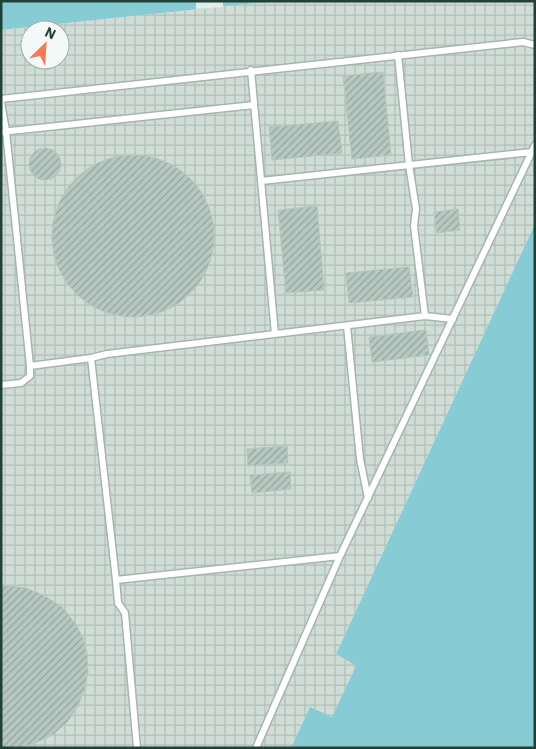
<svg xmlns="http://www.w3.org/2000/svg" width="536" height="749" font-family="'IBM Plex Sans',sans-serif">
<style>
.industrial{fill:url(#industrial-grid);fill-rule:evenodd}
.water{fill:#87ccd5}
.pier{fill:#e2ede8}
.building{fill:url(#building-hatch);stroke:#b4c7bf}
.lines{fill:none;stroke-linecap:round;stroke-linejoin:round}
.service-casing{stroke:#a4b6af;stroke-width:9}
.service{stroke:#fff;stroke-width:6}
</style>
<defs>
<pattern id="industrial-grid" width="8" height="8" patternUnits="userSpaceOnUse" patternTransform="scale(1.25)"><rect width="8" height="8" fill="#d0ddd7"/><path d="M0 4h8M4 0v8" fill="none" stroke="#b2bfb9"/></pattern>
<pattern id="building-hatch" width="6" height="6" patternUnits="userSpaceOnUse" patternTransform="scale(1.25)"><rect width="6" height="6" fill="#b7c8c1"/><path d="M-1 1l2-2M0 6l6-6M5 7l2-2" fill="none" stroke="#94a49e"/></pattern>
</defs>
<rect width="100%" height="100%" fill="#e2ede8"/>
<path class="industrial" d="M275,1H535V224L336,654L356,666L332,718L310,707L291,748H1V30ZM30,30H60V60H30Z"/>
<path class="water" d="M1,1H275L1,30Z
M535,224V748H291L310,707L332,717L356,666L336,654Z"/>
<path class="pier" d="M196,1H223V7L196,9Z"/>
<path class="building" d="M383,72L391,155L352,159L343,76Z
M338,121L342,153L272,160L269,127Z
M29 164a16 16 0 1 1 32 0a16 16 0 1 1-32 0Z
M52 236a81 81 0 1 1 162 0a81 81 0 1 1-162 0Z
M317,206L324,290L286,293L278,210Z
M458,209L460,230L437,233L434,212Z
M409,267L413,297L349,303L346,273Z
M426,330L429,355L372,362L369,337Z
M287,446L288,463L248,466L247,449Z
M290,472L291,489L252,493L250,475Z
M1,585L26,588L45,596L62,607L75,623L83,638L87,654L88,672L85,688L78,706L68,721L54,734L33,744L15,748H1Z"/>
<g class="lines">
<defs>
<path id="service" d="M398,55L409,165L416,209L414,226L425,316
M251,70L275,334
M1,99L523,42L535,45
M1,102L6,131L30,366L91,358L107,354L425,316L453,319
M1,132L254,105
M261,181L532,152
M347,326L360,459L368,498
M91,358L116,580L340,556L535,145
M1,385L21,383L30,376V366
M116,580L118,603L125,613L137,748
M256,748L340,556"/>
</defs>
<use href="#service" class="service-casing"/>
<use href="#service" class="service"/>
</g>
<rect width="536" height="749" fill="none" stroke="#214036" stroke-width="5"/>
<g transform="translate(45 45) rotate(25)"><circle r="24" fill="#f3f9f6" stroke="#9fafa9"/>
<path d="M0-4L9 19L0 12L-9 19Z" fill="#fa7854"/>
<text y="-8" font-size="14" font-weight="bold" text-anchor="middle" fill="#214036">N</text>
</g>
</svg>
